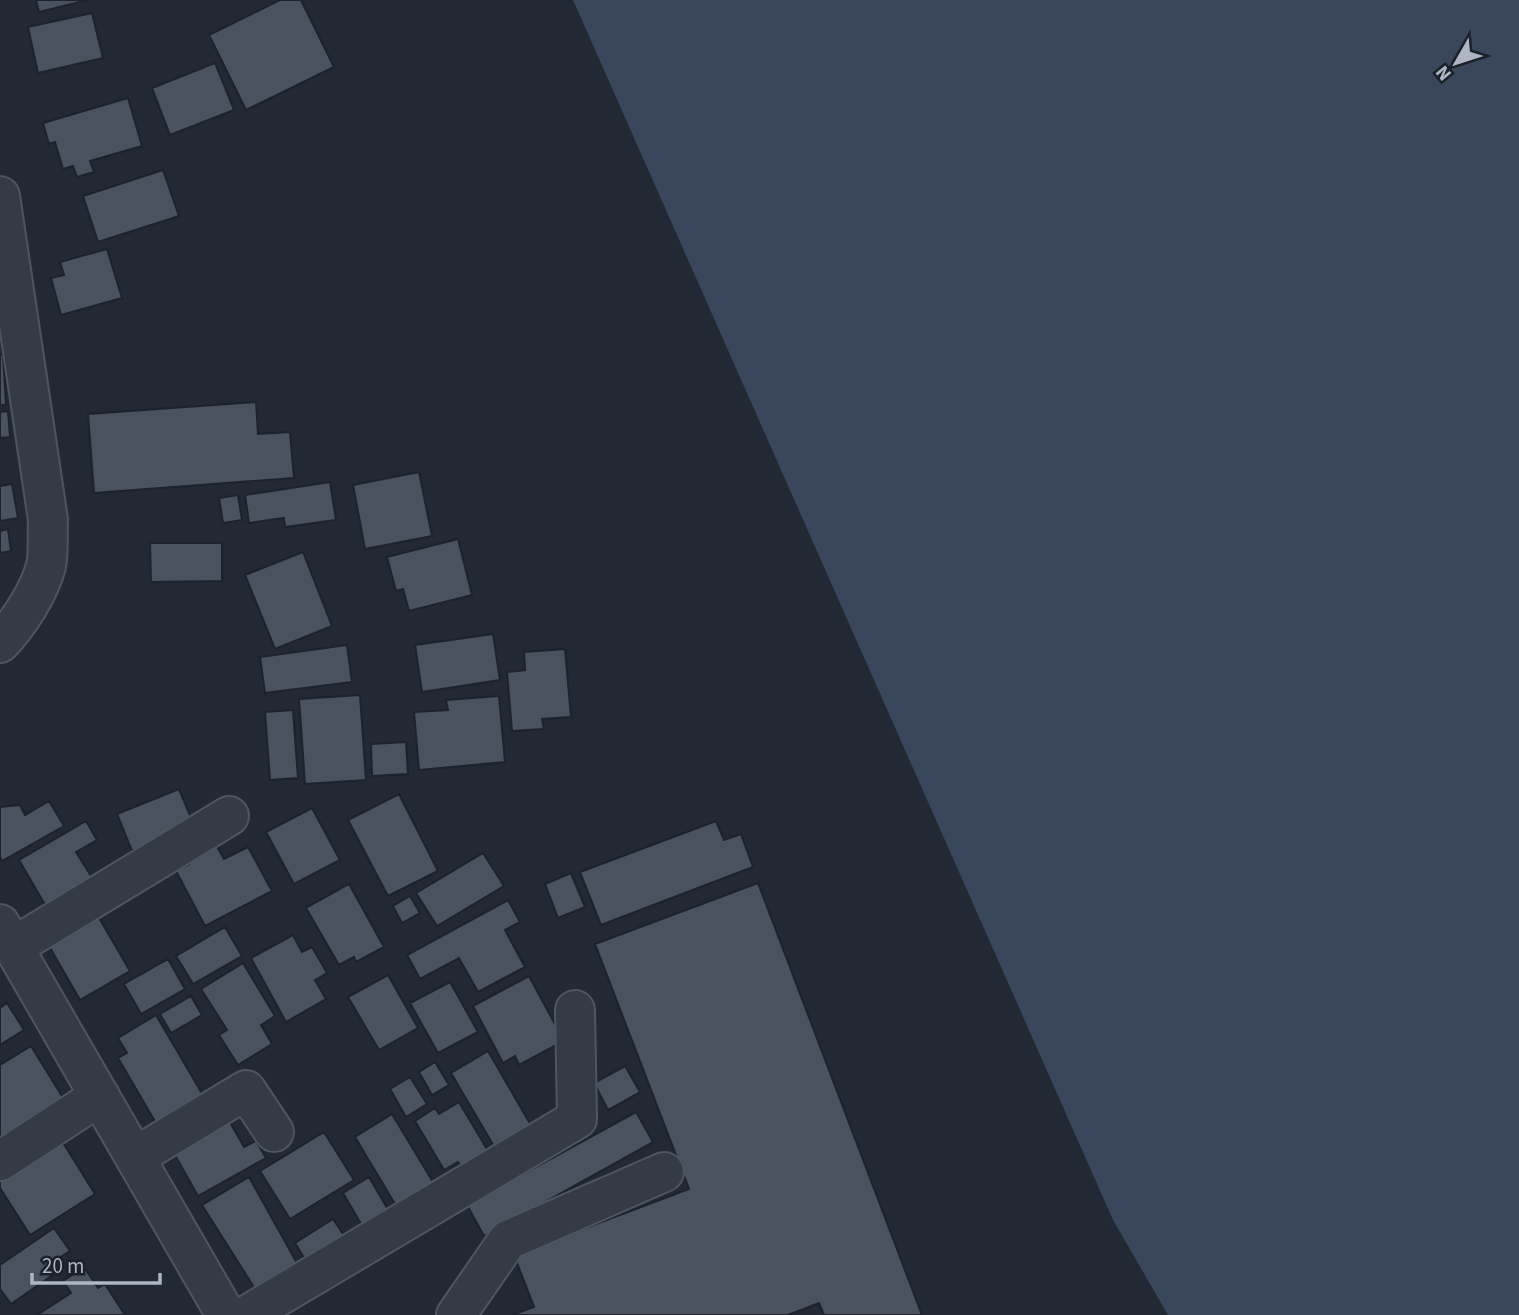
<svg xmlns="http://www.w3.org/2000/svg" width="1519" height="1315" font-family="'Source Sans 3',sans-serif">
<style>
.water{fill:#39465c}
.building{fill:#4a5260;stroke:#1d222c;stroke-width:2}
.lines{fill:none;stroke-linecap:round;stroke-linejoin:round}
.minor-casing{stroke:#4f5560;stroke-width:42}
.minor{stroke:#353b45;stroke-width:38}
</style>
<rect width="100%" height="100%" fill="#222834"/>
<path class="water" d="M573,0H1519V1315H1168L1113,1220Z"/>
<path class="building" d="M36,0H88L39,12Z
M280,0H301L334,67L246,110L209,35Z
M92,13L103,58L38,73L28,27Z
M215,63L234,110L170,135L152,88Z
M128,98L142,146L90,161L94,172L77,177L73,166L63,169L55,142L49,144L43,123Z
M163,170L179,216L98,242L83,196Z
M107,249L122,298L61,315L51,278L64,275L60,262Z
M0,355H3L6,405H0Z
M256,402L258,434L290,432L294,478L94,493L88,414Z
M8,411L10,437L0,438V412Z
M419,472L432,536L365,549L353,485Z
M330,482L336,520L285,527L284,518L249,523L245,495Z
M12,484L18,518L0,521V486Z
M238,495L242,520L223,523L219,498Z
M8,529L11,551L0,553V531Z
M458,539L472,595L409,611L403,589L396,591L387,557Z
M150,543H222V581L151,582Z
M303,552L332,626L275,649L245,575Z
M493,634L500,680L422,692L415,645Z
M347,645L352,682L265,693L260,657Z
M565,649L571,717L542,719L544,729L512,731L507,672L525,670L524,652Z
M360,695L366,780L305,784L299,699Z
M499,696L505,762L419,770L414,712L448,710L446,700Z
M293,710L298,778L270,780L265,712Z
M406,742L408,774L372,776L371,744Z
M179,789L194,825L132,851L117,814Z
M399,794L438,871L388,896L348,820Z
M49,801L64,826L2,861L0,857V807L20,805L25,815Z
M312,808L340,860L294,884L266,832Z
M86,821L97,840L76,852L98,887L51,915L19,860Z
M716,821L724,840L741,834L753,867L601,925L580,872Z
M213,839L224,859L248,847L272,891L205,926L176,871L189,864L184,855Z
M483,853L504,886L437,926L416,893Z
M571,873L585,907L558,918L545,884Z
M758,883L922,1315H824L819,1303L788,1315H512L534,1307L514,1255L689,1189L595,944Z
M349,884L384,947L356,962L354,957L339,965L306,908Z
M410,896L420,913L402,923L393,906Z
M508,900L520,922L505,930L525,967L478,992L459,958L420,979L407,955Z
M95,911L130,971L80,1000L45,939Z
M225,927L242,956L193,984L176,956Z
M293,935L302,952L312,947L327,973L315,980L326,999L286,1022L251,958Z
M168,959L185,989L141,1014L124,984Z
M243,963L275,1016L261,1025L272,1044L238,1065L219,1035L227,1030L201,989Z
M388,975L418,1028L379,1050L348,997Z
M529,976L564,1041L519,1065L515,1056L503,1063L473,1006Z
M450,982L478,1032L438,1053L410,1003Z
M191,996L202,1015L171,1033L160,1014Z
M7,1003L24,1030L0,1045V1008Z
M156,1015L207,1102L160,1130L118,1058L127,1053L118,1038Z
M31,1046L65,1101L0,1142V1065Z
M488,1051L532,1127L495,1148L451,1073Z
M435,1062L449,1085L432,1095L419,1072Z
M625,1066L640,1092L608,1110L594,1083Z
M410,1077L427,1104L406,1117L390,1089Z
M459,1102L491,1156L465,1172L458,1162L444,1170L415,1121L435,1108L439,1114Z
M636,1112L653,1142L484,1236L467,1205Z
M392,1114L436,1187L398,1209L355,1137Z
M227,1117L244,1147L256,1141L266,1158L198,1196L171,1148Z
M324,1132L354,1180L290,1219L260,1171Z
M62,1141L95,1194L30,1235L0,1188V1179Z
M249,1177L298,1265L255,1289L202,1205Z
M369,1177L390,1213L364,1229L343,1193Z
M333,1219L345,1237L306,1261L295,1243Z
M54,1228L70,1251L51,1263L57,1272L11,1304L0,1289V1265Z
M84,1267L98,1288L105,1284L125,1315H37L71,1293L63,1281Z"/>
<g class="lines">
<defs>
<path id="minor" d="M0,196L48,520C47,534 49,552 46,566C39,592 19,623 0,643
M0,924L226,1315
M13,947L229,816
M135,1157L246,1090L274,1132
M0,1161L100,1096
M247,1315L577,1119L575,1010
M456,1315L508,1240L664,1172"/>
</defs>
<use href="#minor" class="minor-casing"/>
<use href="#minor" class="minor"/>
</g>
<g transform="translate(1456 63) rotate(231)" stroke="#1b202a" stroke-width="5" paint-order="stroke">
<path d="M0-5L12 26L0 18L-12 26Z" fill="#afb5c2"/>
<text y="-10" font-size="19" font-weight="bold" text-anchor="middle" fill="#afb5c2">N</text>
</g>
<path d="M32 1273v10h128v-10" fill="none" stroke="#afb5c2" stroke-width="3.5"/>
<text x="42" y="1273" font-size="21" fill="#afb5c2" stroke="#1b202a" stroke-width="5" paint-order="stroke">20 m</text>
</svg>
